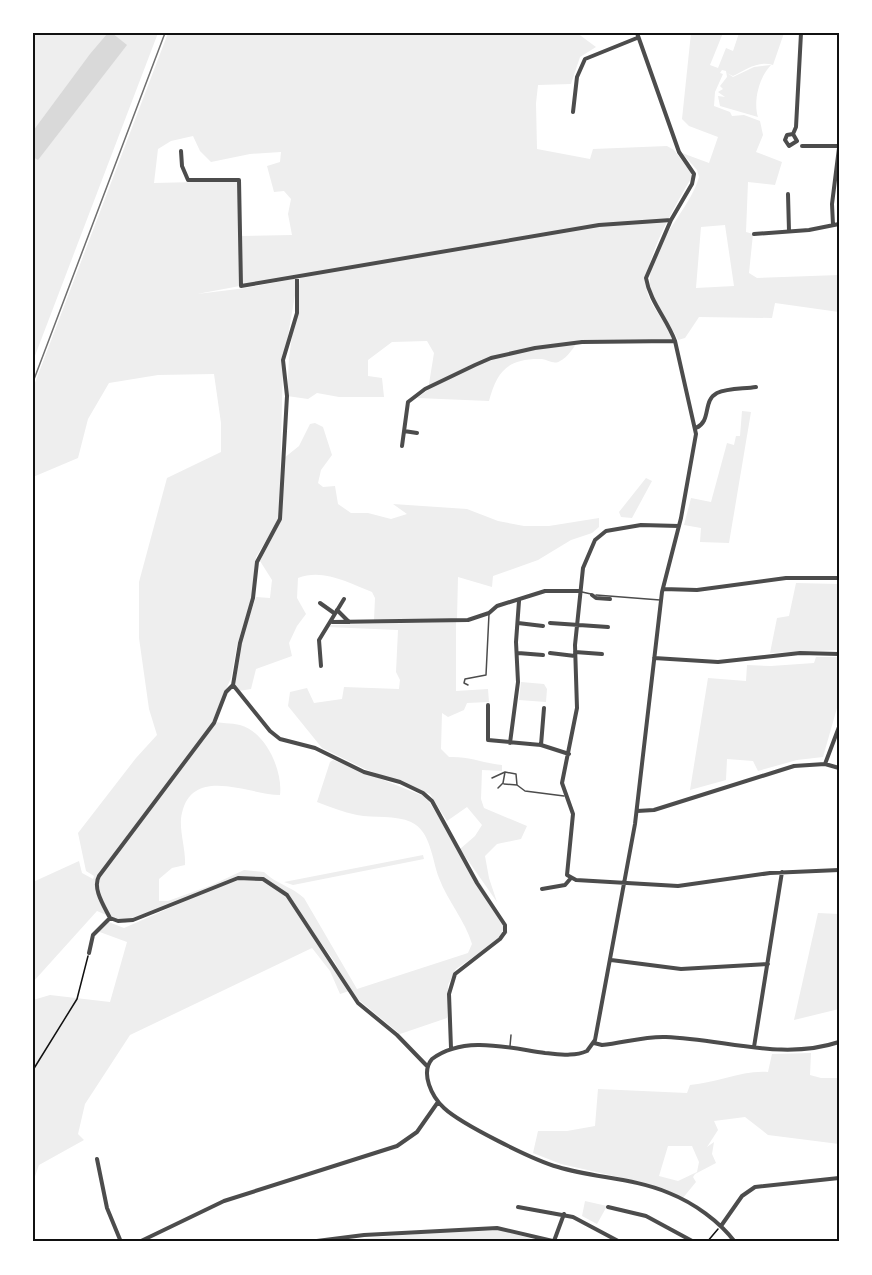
<svg xmlns="http://www.w3.org/2000/svg" width="872" height="1275" font-family="Arial,sans-serif">
<style>
.green{fill:#eee;fill-rule:evenodd}
.water{fill:#d9d9d9}
.lines{fill:none;stroke-linecap:round;stroke-linejoin:round}
.path{stroke:#111;stroke-width:1.5}
.service{stroke:#4c4c4c;stroke-width:1.5}
.minor{stroke:#4c4c4c;stroke-width:4}
.rail{stroke:#707070;stroke-width:1.5}
.neatline{fill:none;stroke:#111;stroke-width:2}
</style>
<rect width="100%" height="100%" fill="#fff"/>
<path class="green" d="M33,33H158L33,361Z
M168,33H577L596,47L580,57L571,84L538,85L536,103L537,149L590,159L593,149L667,146L674,150L693,175C678,201 638,267 648,295C654,311 667,323 673,340H579C574,347 567,358 560,361C554,365 548,360 542,359C508,358 497,371 489,401L417,398L428,390L434,353L427,341L392,342L368,360V376L382,378L384,397H339L317,393L308,399L287,396L289,358L300,279L298,275L197,294L246,288L298,278L283,364L279,519L256,557L253,594L237,645L231,678L212,722C221,723 231,723 240,725C266,732 283,771 280,795C250,795 193,765 182,813C178,828 186,848 185,865L172,868L159,879V901H168L212,885L244,870L264,872C276,884 291,886 304,898L357,989L468,953L472,944C465,920 448,902 439,878C432,860 431,831 411,822C396,815 374,818 357,815C343,812 330,807 317,802L330,762L333,760L426,797L499,913L508,933L456,969L448,985L447,1018L400,1034L354,996L334,961L287,895L264,879L237,877L125,923L97,911L33,982V882L79,861L82,873L93,879L94,876L86,871L78,833L136,758L157,735L149,709L139,638V582L167,478L221,452V423L214,374L158,375L109,383L88,419L78,458L33,477V388ZM193,136L200,151L211,162L250,154L281,152L280,162L267,166L274,192L284,191L291,199L288,214L292,235L238,236V181L154,183L158,149L171,141Z
M691,33H723L710,65L718,68L726,48L733,51L739,33H784L773,65C759,60 745,70 733,76L727,73L733,77L754,67L771,65C759,77 753,102 758,117L720,106L718,96L725,97L718,92L723,89L720,86L727,77L726,71L722,70L720,73L723,74L715,92L714,106L730,112L732,116L744,115L760,121L763,135L756,152L782,162L775,185L748,182L746,232L753,234L749,273L757,278L839,275V312L775,303L772,318L699,317L685,338L678,340C671,324 657,311 652,296C639,252 688,216 699,177L697,170L682,153L709,163L718,137L689,126L682,119ZM725,225L734,286L696,288L701,227Z
M742,411L751,412L729,543L700,542L701,528L684,525L691,498L711,502L727,443L734,445L736,436H740Z
M315,423L323,427L332,455L321,470L318,483L323,487L335,486L338,504L351,513H368L391,519L407,514L393,504L467,509L498,521L524,526H549L599,518V527L592,533L571,540L538,560L493,576L492,587L458,577L457,619L374,620L375,598L372,592C349,583 323,568 298,578L297,598L306,614L297,626L289,643L292,656L256,669L251,689L239,691L235,685L241,642L256,597L270,598L272,580L260,561L282,519L284,458L299,446L310,424Z
M646,478L652,481L632,518L621,517L619,512Z
M796,583L839,584V650L770,653L777,618L789,616Z
M456,622V691L488,689L489,702L467,703L464,710L448,717L442,713L441,749L449,757C468,756 483,763 502,765V771L482,770L481,799L484,808L527,826L521,839L497,844L485,856L489,878L497,902L460,849L475,836L482,825L467,807L447,821L430,794L365,769L322,748L288,706L290,692L307,688L314,703L342,699L344,687L399,689L400,680L396,672L398,630L327,627L331,625Z
M816,657H839V701L823,757L797,760L758,771L753,761L727,759L726,780L690,790L708,678L746,681L747,665L771,666L814,663Z
M521,682L544,684L547,689L546,702L519,700Z
M423,855L424,859L293,885L284,882Z
M238,878L263,880L287,896L349,991L340,994L330,971L312,948L130,1035L85,1104L78,1134L84,1140L39,1165L33,1182V1000L50,995L110,1002L127,942L97,931L106,921L124,928Z
M818,913L839,914V1009L794,1020Z
M811,1053L810,1075L821,1078H839V1144L768,1135L745,1117L714,1121L718,1130L707,1147L714,1142L712,1154L716,1163L695,1174L693,1177L696,1182L682,1199L640,1182L561,1164L533,1153L538,1131H567L595,1126L598,1089L687,1093L690,1085C717,1083 742,1070 768,1072L772,1054ZM668,1146H692L699,1162L697,1172L678,1181L659,1176Z
M585,1201L607,1206L597,1224L582,1216Z
M501,1230L543,1242H320L455,1231Z"/>
<path class="water" d="M112,33L127,45L38,160L33,157V131L90,54L107,34Z"/>
<g class="lines">
<path class="path" d="M33,1070L77,999L88,956
M707,1242L718,1229"/>
<path class="service" d="M582,592L591,594
M596,595L660,600
M468,685L464,683L465,679L486,675L489,614
M492,778L505,772
M504,784L517,785
M498,788L503,783L505,772L516,774L517,785L525,791L564,796
M510,1046L511,1035"/>
<path class="minor" d="M637,33L679,152L694,174L692,184L671,220L646,278C650,302 667,319 675,341L696,434L681,518L662,592L635,824L595,1040L587,1051C573,1057 559,1054 545,1053C509,1048 464,1035 432,1059C420,1073 432,1097 444,1108C461,1124 533,1160 558,1167C594,1178 634,1178 669,1193C694,1203 719,1221 735,1242
M573,112L577,77L585,59L637,38
M793,134L797,141L789,146L785,140L787,135L793,134L796,127L801,33
M802,146H839
M181,151L182,166L188,180H239L241,286L599,225L671,220
M788,194L789,231
M833,225L832,204L839,148
M754,234L809,230L839,224
M696,428C712,421 702,401 717,393C728,388 744,389 756,387
M404,431L417,433
M402,446L408,402L425,389L475,365L491,358L535,348L582,342L675,341
M679,526L641,525L606,531L595,540L583,568L575,645L577,708L562,783L573,814L567,875L576,880L678,886L770,873L839,870
M663,589L697,590L786,578H839
M592,595L596,598L610,599
M320,603L334,613
M337,610L349,622
M332,622L468,620L489,613L497,606L545,591H579
M518,623L543,626
M550,623L608,627
M575,652L602,654
M518,653L543,655
M550,653L575,656
M654,658L718,662L800,653L839,654
M321,666L319,640L344,599
M233,685L226,692L214,723L99,876C92,888 104,906 110,918L118,921L133,920L238,878L263,879L287,895L358,1003L397,1035L427,1066
M233,685L270,731L280,739L315,748L364,772L400,782L423,793L432,801L477,883L505,925V932L500,939L455,974L449,994L451,1048
M233,685L240,643L253,598L257,562L280,519L287,396L283,360L297,313V277
M488,705V740L541,745L569,754
M510,743L518,682L516,642L519,601
M541,745L544,708
M825,764L839,727
M637,811L654,810L794,766L825,764L839,768
M542,889L565,885L571,878
M89,953L93,935L110,918
M611,960L681,969L768,964
M594,1043L602,1045C623,1043 645,1036 666,1037C724,1039 782,1061 839,1042
M754,1047L782,872
M97,1159L107,1208L121,1242
M518,1207L573,1217L620,1242
M608,1207L646,1216L694,1242
M721,1226L742,1196L755,1187L839,1178
M554,1241L564,1214
M139,1242L224,1201L397,1146L417,1132L438,1102
M309,1242L364,1235L497,1228L557,1242"/>
<path class="rail" d="M33,382L165,33"/>
</g>
<rect width="872" height="1275" fill="none" stroke="#ffffff" stroke-width="69"/>
<rect x="34" y="34" width="804" height="1206" class="neatline"/>
</svg>
